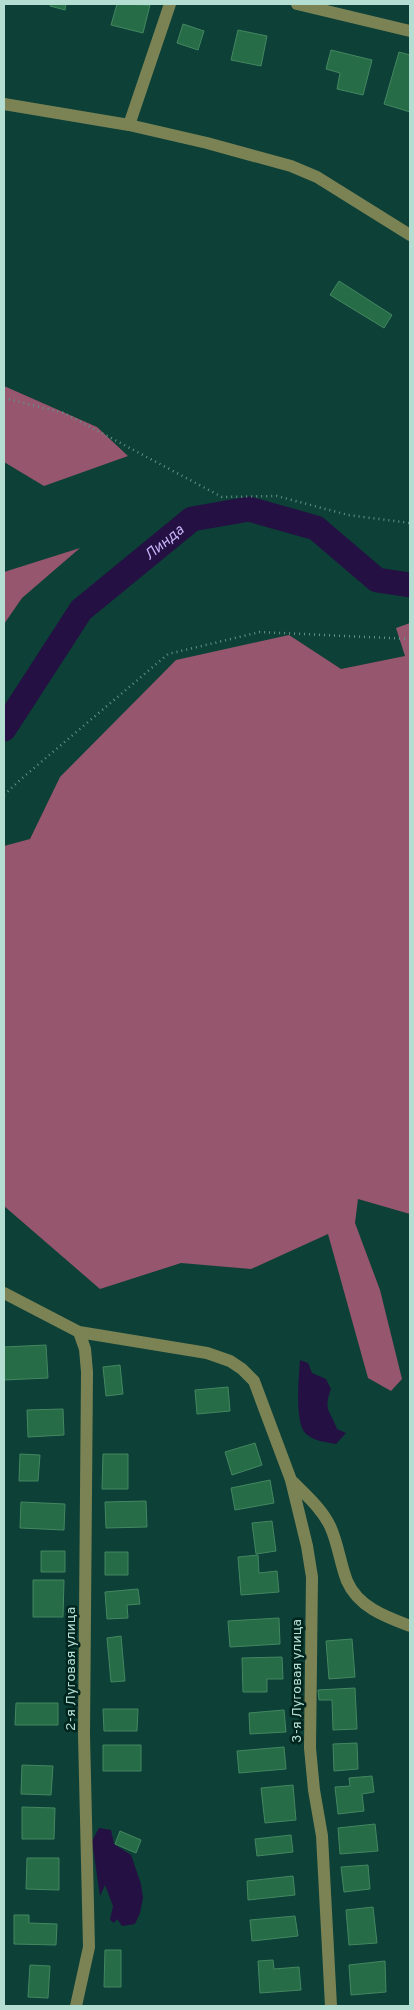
<svg xmlns="http://www.w3.org/2000/svg" width="414" height="2010" font-family="Overpass,sans-serif">
<style>
.forest{fill:#96566d}
.water{fill:#241042}
.lines{fill:none;stroke-linecap:round;stroke-linejoin:round}
.river{stroke:#241042;stroke-width:25}
.building{fill:#266c47;stroke:#438761}
.path{stroke:#649288;stroke-width:2.5;stroke-dasharray:1 4;stroke-linecap:butt}
.minor{stroke:#7b8355;stroke-width:12}
.labels{text-anchor:middle;stroke-width:5;stroke-linejoin:round;paint-order:stroke}
.street-label{font-size:14px;fill:#b4ded2;stroke:#00251e}
.water-label{font-size:15px;font-style:italic;fill:#c9b6fa;stroke:#00251e}
</style>
<rect width="100%" height="100%" fill="#0d4037"/>
<path class="forest" d="M4,386L97,427L128,456L44,486L4,462Z
M80,548L22,598L4,624V572Z
M410,623V1214L358,1199L355,1223L380,1290L402,1379L391,1391L368,1378L328,1234L251,1269L181,1263L100,1289L4,1206V846L30,839L60,777L176,660L289,635L341,669L405,656L396,628Z"/>
<path class="water" d="M300,1360L308,1363L312,1373L326,1379L331,1389C323,1411 330,1409 337,1429L346,1433L336,1444C325,1442 314,1441 306,1434C294,1423 299,1376 300,1360Z
M99,1828L111,1830L114,1844L131,1855L141,1884L143,1898L140,1913L135,1924L122,1926L117,1919L114,1923L110,1920L113,1906L105,1885L100,1896L92,1841Z"/>
<g class="lines">
<path class="river" id="s1" d="M4,729L81,610L192,519L249,509L316,528L377,580L410,585"/>
</g>
<path class="building" d="M51,4H66L65,10L50,6Z
M117,4L150,5L143,33L111,25Z
M183,24L204,31L198,50L177,43Z
M238,30L267,36L261,66L231,60Z
M331,50L372,60L363,95L337,89L340,73L326,69Z
M399,52L410,55V112L384,104Z
M339,281L392,315L384,328L330,295Z
M46,1345L48,1378L4,1380V1347Z
M120,1365L123,1394L106,1396L103,1367Z
M228,1387L230,1411L197,1414L195,1390Z
M63,1409L64,1435L28,1437L27,1410Z
M255,1443L262,1465L232,1475L225,1452Z
M20,1454L40,1455L38,1481H19Z
M103,1454H128V1489H102Z
M270,1480L274,1503L235,1510L231,1488Z
M146,1501L147,1527L106,1528L105,1502Z
M21,1502L65,1504L64,1530L20,1528Z
M272,1521L276,1551L256,1554L252,1523Z
M41,1551H65V1572H41Z
M105,1552H128V1575H105Z
M258,1555L259,1573L277,1571L279,1592L241,1595L238,1557Z
M33,1580H64L63,1617H33Z
M138,1589L140,1604L127,1605L128,1618L107,1619L105,1592Z
M279,1618L280,1644L230,1647L228,1621Z
M121,1636L125,1681L111,1682L107,1638Z
M352,1639L355,1677L329,1679L326,1641Z
M282,1657L283,1679H267V1692H243L242,1658Z
M355,1688L357,1729L333,1730L332,1700H319L318,1690Z
M16,1703H58V1725H15Z
M103,1709H138L137,1731H104Z
M284,1710L286,1732L250,1734L249,1713Z
M357,1743L358,1769L334,1771L333,1744Z
M103,1745H141V1771H103Z
M284,1747L286,1769L239,1773L237,1751Z
M22,1765L53,1766L51,1795L21,1794Z
M372,1776L374,1792L362,1794L364,1811L338,1814L335,1787L350,1786L349,1778Z
M293,1785L296,1820L265,1823L261,1788Z
M22,1807L55,1808L54,1839H22Z
M375,1824L378,1851L340,1854L338,1828Z
M120,1831L141,1840L136,1853L115,1844Z
M291,1835L293,1852L257,1856L255,1839Z
M27,1858H59V1890L26,1889Z
M368,1865L370,1889L344,1892L341,1867Z
M293,1876L295,1895L248,1900L247,1881Z
M373,1907L377,1943L349,1945L346,1910Z
M14,1915H29V1923L57,1924L56,1945L14,1944Z
M295,1916L298,1936L252,1941L250,1920Z
M105,1950H121V1987H104Z
M273,1960L274,1969L299,1967L301,1990L260,1993L258,1961Z
M385,1961L386,1992L351,1995L349,1965Z
M30,1965L50,1966L48,1998L28,1997Z"/>
<g class="lines">
<path class="path" d="M4,398L64,413L222,497L277,496L348,515L410,523
M4,795L20,780L168,654L260,632L410,639"/>
<path class="minor" d="M297,4L410,31
M4,104L129,125L207,143L291,166L317,177L410,235
M129,125L170,4
M4,1293L79,1332L207,1353L230,1361L242,1369L254,1381L291,1480L307,1546L312,1577L310,1748L314,1790L322,1836L331,2006
M293,1482C306,1495 322,1509 330,1526C338,1543 340,1563 347,1581C358,1607 386,1617 410,1626
M76,2006L89,1947L84,1735L87,1372L85,1349L79,1332"/>
</g>
<g class="labels">
<g class="street-label">
<text transform="translate(70 1669) rotate(-90)" y="5">2-я Луговая улица</text>
<text transform="translate(296 1681) rotate(-90)" y="5">3-я Луговая улица</text>
</g>
<g class="water-label">
<text dy="5" stroke="none"><textPath href="#s1" startOffset="249">Линда</textPath></text>
</g>
</g>
<rect width="414" height="2010" fill="none" stroke="#b4ded2" stroke-width="10"/>
</svg>
